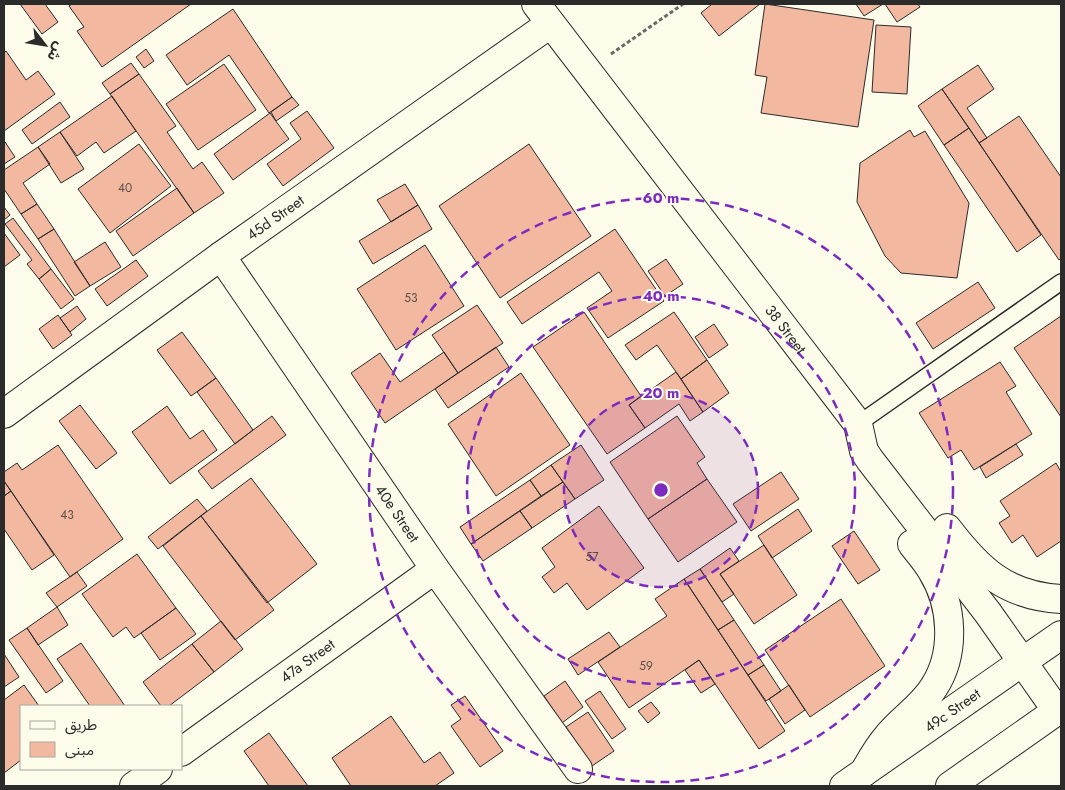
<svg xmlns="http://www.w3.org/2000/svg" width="1065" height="790" font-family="Jost,'Noto Sans Arabic',sans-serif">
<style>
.building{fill:#f2b8a0;stroke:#2b2b2b}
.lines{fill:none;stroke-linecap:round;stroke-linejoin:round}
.service-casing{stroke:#2b2b2b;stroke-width:18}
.minor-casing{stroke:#2b2b2b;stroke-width:30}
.tertiary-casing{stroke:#2b2b2b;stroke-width:30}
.path{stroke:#6a6964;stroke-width:3;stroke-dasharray:4 2.5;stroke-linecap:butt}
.service{stroke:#fdfbea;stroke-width:15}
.minor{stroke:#fdfbea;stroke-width:28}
.tertiary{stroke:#fdfbea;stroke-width:28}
.ring{fill:none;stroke:#7b2cbf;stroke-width:2.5;stroke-dasharray:9 6}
.labels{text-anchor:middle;stroke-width:4;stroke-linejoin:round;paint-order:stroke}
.number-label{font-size:12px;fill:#5d4e48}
.street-label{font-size:15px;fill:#2b2b2b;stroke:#fdfbea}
.centre{fill:#7b2cbf;stroke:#fdfbea;stroke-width:2.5}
.ring-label{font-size:15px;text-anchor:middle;font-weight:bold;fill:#7b2cbf;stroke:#fdfbea;stroke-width:4;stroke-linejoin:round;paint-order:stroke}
</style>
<rect width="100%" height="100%" fill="#fdfbea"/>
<path class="building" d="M20,4H45L58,22L42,34Z
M72,4H191L102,67L77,31L84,27L69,6Z
M712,4H760L719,36L701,13Z
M765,4L874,20L858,127L761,113L767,77L755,75Z
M856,4H883L864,16Z
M885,4H918L920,7L897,22Z
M233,9L292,97L269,113L229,55L187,85L166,55Z
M876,25L911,27L907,94L872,92Z
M146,49L154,61L144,68L136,57Z
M6,51L26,80L38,71L55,94L4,131V53Z
M131,63L139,74L110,94L102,83Z
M224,64L256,110L198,150L166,104Z
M978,65L994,89L967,108L987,138L979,143L942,89Z
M139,74L176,126L167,132L193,169L202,162L224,193L194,213L110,94Z
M942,89L969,128L944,145L918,106Z
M112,96L136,131L104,153L96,142L77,156L60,132Z
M292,97L299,105L276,121L271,112Z
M60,102L70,117L32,144L22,130Z
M307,111L334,148L283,186L267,164L301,139L290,123Z
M270,113L289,139L233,180L214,154Z
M1019,116L1061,177V258L1059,260L979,143Z
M969,128L1041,235L1017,252L944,145Z
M910,130L914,137L925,131L969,203L957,278L901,273L885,256L857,202L860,163Z
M60,132L84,169L61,183L38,147Z
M5,142L15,157L4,164V143Z
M139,144L171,186L110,233L78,189Z
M529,144L591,236L500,298L439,206Z
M38,147L50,164L23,183L37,204L21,214L4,189V170Z
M405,184L418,205L391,222L377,200Z
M177,188L194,213L133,256L116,231Z
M37,204L54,229L38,239L21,214Z
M418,205L432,229L373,264L359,241Z
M4,207L10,215L4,220Z
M13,218L51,269L39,279L27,264L32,260L5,224Z
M54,229L90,286L75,296L38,239Z
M615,229L664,301L608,338L587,308L612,291L599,272L522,324L507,302Z
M4,233L20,255L4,267Z
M105,242L121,267L90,286L74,262Z
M425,245L464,306L396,350L357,289Z
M666,259L683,284L665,296L648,271Z
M136,260L148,276L107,306L95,289Z
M51,269L74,299L61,309L39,279Z
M978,282L995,308L933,349L916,323Z
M477,305L503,343L458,373L432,335Z
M77,306L86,319L70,332L60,318Z
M584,312L641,396L629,405L645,428L607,454L533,347Z
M674,312L707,360L681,379L657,345L636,360L625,345Z
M58,315L72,335L53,349L39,329Z
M1061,316V417L1014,348Z
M714,324L728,345L709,358L695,337Z
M182,332L216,378L191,396L157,350Z
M496,347L509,367L448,408L435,389Z
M444,352L458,373L385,423L351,373L380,353L400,382Z
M707,360L729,393L703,412L681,379Z
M1000,362L1016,386L1006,392L1032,434L974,470L961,450L948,458L919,413Z
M676,372L703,412L690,421L679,404L645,428L629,405Z
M521,373L570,445L496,496L448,424Z
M216,378L253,430L235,444L197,392Z
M80,405L117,453L96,469L59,421Z
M167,406L190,439L203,430L217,450L170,484L132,432Z
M272,416L286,435L212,489L198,471Z
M677,416L705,457L697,463L707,479L648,519L610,462Z
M1016,444L1023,455L986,478L980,467Z
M58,445L123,539L70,577L4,481V472L17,463L22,470Z
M581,445L604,480L575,499L551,465Z
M1056,463L1061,472V541L1037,557L1023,535L1012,543L999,523L1010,516L1000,501Z
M551,465L563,482L541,496L530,480Z
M781,472L799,499L751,531L733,504Z
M251,478L317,564L267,603L201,516Z
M707,479L737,522L678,562L648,519Z
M530,480L541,496L471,544L460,527Z
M4,481L11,491L4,496Z
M563,482L575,499L532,528L520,511Z
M11,491L54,555L32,570L4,529V496Z
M197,499L207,511L158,549L148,537Z
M599,506L644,568L587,610L567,583L554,593L542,577L555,567L542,548Z
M798,509L812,531L772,558L758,536Z
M520,511L532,528L483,561L471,544Z
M201,516L274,610L235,640L163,546Z
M854,531L880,570L858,584L832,546Z
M764,545L797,595L754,624L720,574Z
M730,548L739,561L720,574L734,594L722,602L700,569Z
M137,554L176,608L134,638L126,627L113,637L82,594Z
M700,569L734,620L718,630L684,579Z
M77,572L87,586L57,607L46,593Z
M684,579L785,731L759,749L699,660L629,708L598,662L667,616L655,599Z
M841,599L885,666L810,717L765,650Z
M57,607L68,625L38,645L27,628Z
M176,608L196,634L160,660L141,633Z
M734,620L764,665L748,675L718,630Z
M221,621L243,649L214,672L192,644Z
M27,628L63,681L46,693L9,640Z
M609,632L620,647L578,675L568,659Z
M81,643L125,706H90L57,659Z
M192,644L214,672L169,706H161L143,682Z
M4,654L19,677L4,687Z
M699,660L715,684L701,693L685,670Z
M764,665L781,691L766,701L748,675Z
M565,681L583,707L562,723L544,696Z
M24,685L39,706H21V760L4,773V700Z
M789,685L805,710L785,724L769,699Z
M600,691L626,729L612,739L585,701Z
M465,696L503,751L480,767L451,726L461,719L451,705Z
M651,702L660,713L648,723L638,711Z
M588,712L614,751L592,766L566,727Z
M391,716L424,763L440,752L454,773L435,786H351L332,758Z
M269,733L308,786H269L244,751Z"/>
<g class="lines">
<defs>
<path id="service" d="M858,424L1061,282"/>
<g id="minor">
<path id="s1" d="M221,256L435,569L578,769"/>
<path id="s2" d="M4,414L221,256L550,24"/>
<path id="s3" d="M181,752L435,569"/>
<path d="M134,786L158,769"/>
</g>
<g id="tertiary">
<path id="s4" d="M536,4L858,424L864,451L870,460L988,613L1057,711"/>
<path d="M947,528C979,570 1006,596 1061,599"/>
<path d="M864,772C871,760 878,747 887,737C901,719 922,707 934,687C956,653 953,605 932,571C927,562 919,553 912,544"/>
<path id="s5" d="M844,786L1061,635"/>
<path d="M950,786L1061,708"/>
</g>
</defs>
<use href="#service" class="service-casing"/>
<use href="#minor" class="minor-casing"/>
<use href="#tertiary" class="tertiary-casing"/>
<path class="path" d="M611,54L683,4"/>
<use href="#service" class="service"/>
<use href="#minor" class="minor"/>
<use href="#tertiary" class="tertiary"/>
</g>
<circle cx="661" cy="490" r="97" fill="#7b2cbf" fill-opacity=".12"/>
<g class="ring">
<circle cx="661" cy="490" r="97"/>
<circle cx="661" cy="490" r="194"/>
<circle cx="661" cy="490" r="292"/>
</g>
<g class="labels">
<g class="number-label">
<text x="125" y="192">40</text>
<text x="411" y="302">53</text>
<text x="67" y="519">43</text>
<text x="592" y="561">57</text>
<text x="646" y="670">59</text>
</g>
<g class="street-label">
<text dy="5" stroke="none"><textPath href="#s2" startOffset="335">45d Street</textPath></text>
<text dy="5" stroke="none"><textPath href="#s4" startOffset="410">38 Street</textPath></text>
<text dy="5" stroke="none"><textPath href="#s1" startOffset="312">40e Street</textPath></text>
<text dy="5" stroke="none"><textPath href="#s3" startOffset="156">47a Street</textPath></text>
<text dy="5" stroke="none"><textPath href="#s5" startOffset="132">49c Street</textPath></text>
</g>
</g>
<circle cx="661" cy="490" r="8" class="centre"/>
<g class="ring-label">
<text x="661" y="203">60 m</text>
<text x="661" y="301">40 m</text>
<text x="661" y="398">20 m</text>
</g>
<rect width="1065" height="790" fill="none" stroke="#2b2b2b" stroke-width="10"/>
<rect x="20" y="705" width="162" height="65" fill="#fdfbea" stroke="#a9a89e"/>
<rect x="30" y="721" width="25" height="8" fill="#fdfbea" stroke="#a9a89e"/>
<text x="65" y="730" font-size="15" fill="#2b2b2b">طريق</text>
<rect x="30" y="742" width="25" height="15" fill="#f2b8a0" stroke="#a9a89e"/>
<text x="65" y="755" font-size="15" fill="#2b2b2b">مبنى</text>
<g transform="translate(45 45) rotate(121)" stroke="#fdfbea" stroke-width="4" paint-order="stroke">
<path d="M0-4L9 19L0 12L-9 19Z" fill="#2b2b2b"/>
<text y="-8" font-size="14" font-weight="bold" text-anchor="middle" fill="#2b2b2b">ش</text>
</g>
</svg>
